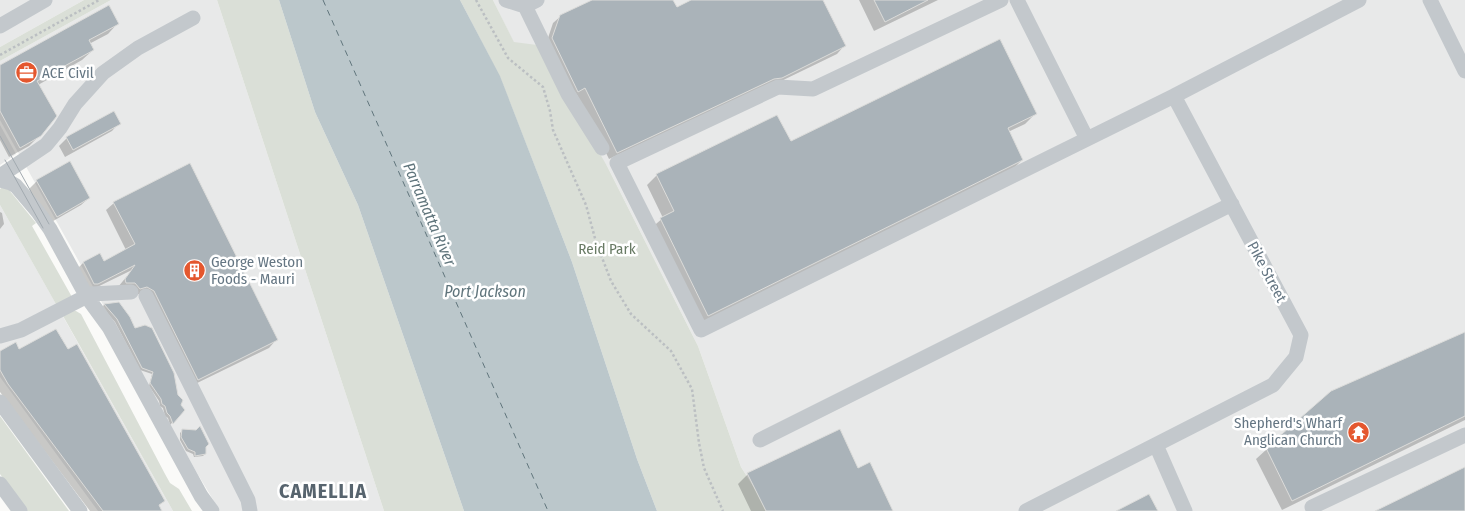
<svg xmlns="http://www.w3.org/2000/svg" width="1465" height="511" font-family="'Fira Sans Condensed',sans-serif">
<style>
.built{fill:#e8e9e9}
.green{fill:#dadfd7}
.water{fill:#bbc7cb}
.shadow{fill:#0003}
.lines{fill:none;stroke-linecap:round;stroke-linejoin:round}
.ferry{stroke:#60757c;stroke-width:1;stroke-dasharray:6 5;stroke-linecap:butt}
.building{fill:#aab3b9;stroke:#dcdcda}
.path{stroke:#bbbfc2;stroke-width:2.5;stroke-dasharray:2.5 2.5;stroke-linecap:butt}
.minor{stroke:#c3c8cc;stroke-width:15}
.tram{stroke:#a2aab0;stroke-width:1}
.labels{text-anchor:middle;stroke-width:5;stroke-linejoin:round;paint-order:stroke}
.poi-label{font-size:15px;fill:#657683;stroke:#fff;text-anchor:start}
.park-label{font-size:15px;fill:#687a64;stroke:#fff}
.street-label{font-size:15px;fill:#657683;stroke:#fff}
.water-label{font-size:16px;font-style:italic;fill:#60757c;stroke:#fff}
.district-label{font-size:20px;font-weight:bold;letter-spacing:1px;fill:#57646e;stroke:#fff}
</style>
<rect width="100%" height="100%" fill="#fafaf8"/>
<path class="built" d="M0,0H84L0,47Z
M111,0H217L384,511H220L197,473L0,120V61Z
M493,0H1465V511H769L741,467L698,346L607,166L514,43Z
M0,125L16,154L0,165Z
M0,205L173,511H98L0,377Z"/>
<path class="green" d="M84,0H111L0,61V47Z
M217,0H279L315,112L358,205L464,511H384Z
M460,0H493L514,42L537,45L607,166L698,346L741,467L769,511H657L637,459L572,262L500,77Z
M5,185L36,223L32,226L72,297L57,306L0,205V189Z
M71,311H76L81,314L165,474L170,483L179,489L192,511H173L63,316Z
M0,416L69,511H27L0,474Z"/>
<path class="water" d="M279,0H460L500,76L572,262L637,459L657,511H464L358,205L315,112Z"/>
<path class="shadow" d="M594,0H672L676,8L694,0H822L844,46L837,54L773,85L765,86L609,159L577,95L545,47L553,23L561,16Z
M859,0H938L874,31Z
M118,23L108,34L89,44L93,50L82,60L38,85L40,135L29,146L9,157L0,140V66Z
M114,113L119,123L112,131L65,157L59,146L67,138Z
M1035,114L1025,124L1008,132L1022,160L1012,170L698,325L650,229L663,218L647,185L657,175Z
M69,163L89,198L81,205L48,224L29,189L37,181Z
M114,203L276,340L269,348L191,386L147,299L139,294L132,296L118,287L132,270L89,291L76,270L83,263L99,255L104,263L126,250L106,210Z
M0,212L2,213L4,224L0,229Z
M118,303L184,410L170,425L168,418L165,416L163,408L160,406L159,401L149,386L152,374L140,370L115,322L102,307L104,305Z
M1465,334V420L1282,510L1256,459L1267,449Z
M19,350L163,501L158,506L161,511H90L0,392V352Z
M182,431L196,432L204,447L205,454L203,456L194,457L193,454L186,451L180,440V433Z
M858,469L892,511H751L738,484L748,474Z"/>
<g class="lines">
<path class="ferry" d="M323,0L548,511"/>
</g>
<path class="building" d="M592,0H673L677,7L691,0H823L846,46L782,78L774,79L617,153L585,88L578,92L552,38L560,15Z
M874,0H928L885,22Z
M109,5L119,24L89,40L94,50L37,81L57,116L41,136L20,148L0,111V65Z
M1000,39L1037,114L1008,128L1023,160L708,316L660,218L674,211L656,174L777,115L791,141Z
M114,111L121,124L73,150L66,137Z
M70,161L90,198L57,217L36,180Z
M190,163L278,340L198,380L154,291L147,287L140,289L135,283H126L125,279L135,265L98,284H94L83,262L100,253L104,261L135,244L113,202Z
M119,302L130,317L135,328L145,325L152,328L174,373L178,395L183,400L181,405L185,410L173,424L170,416L167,413L165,406L162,404L161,399L150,383L153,372L142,368L117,319L104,304Z
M56,329L68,349L77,344L165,501L159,505L162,511H103L8,384L0,370V351L16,342L19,349Z
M1465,332V416L1292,501L1266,448L1331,391Z
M200,426L209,444L206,447V454L195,456V452L188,449L181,437L182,429L196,430Z
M840,429L858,468L870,462L893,511H766L747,473Z
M1465,467V511H1375Z
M1149,494L1158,511H1116Z"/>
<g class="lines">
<path class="path" d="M476,0L508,58L543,87L550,111L553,130L586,205L596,242L611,281L631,314L671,351L692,389L699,443L704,468L723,511
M0,55L99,0"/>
<path class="minor" d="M506,0L525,6
M537,0L525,6L568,94L602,148
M1001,0L813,89L778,87L617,163L701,330L1174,96
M1017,0L1087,139
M1430,0L1465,71
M0,26L45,0
M0,176L46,145L60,128L75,104L103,73L138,48L193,18
M0,180L11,183L16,186L38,212L50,229L87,297L109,327L201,496L212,511
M146,296L248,500L250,511
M0,336L21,330L91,294L131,292
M0,402L80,511
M760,440L1232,204
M1156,445L1185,511
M0,484L20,511
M1312,507L1465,435
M1026,511L1273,385L1296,357L1301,335L1174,96L1359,0"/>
<path class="tram" d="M0,136L49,224
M5,160L43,228"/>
</g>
<defs>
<symbol id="office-disc" viewBox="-11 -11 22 22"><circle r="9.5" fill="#e4572e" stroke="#fff"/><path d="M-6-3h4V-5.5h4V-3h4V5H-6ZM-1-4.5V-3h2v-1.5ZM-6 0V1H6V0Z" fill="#fff"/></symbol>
<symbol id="building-disc" viewBox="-11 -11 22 22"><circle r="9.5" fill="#e4572e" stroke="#fff"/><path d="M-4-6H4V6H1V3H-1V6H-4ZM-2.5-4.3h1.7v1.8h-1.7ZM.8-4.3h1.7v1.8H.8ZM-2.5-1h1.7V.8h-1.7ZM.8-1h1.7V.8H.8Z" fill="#fff"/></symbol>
<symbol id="temple-disc" viewBox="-11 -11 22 22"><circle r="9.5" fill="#e4572e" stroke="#fff"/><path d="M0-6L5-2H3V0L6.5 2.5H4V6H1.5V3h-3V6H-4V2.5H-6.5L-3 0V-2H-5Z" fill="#fff"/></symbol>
</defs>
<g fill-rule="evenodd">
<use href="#office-disc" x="14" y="60" width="25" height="25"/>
<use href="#building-disc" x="182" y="258" width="25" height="25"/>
<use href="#temple-disc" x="1346" y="420" width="25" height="25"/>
</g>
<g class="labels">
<g class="poi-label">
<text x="42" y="78">ACE Civil</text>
<text x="211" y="267">George Weston<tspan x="211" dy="17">Foods - Mauri</tspan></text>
<text x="1342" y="428" text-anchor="end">Shepherd's Wharf<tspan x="1342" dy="17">Anglican Church</tspan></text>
</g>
<g class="park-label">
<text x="607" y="254">Reid Park</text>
</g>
<g class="street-label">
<text transform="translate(1267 272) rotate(62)" y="5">Pike Street</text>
</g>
<g class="water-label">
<text transform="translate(430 214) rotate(67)" y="6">Parramatta River</text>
<text x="485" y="297">Port Jackson</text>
</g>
<g class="district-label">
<text x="323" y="498">CAMELLIA</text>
</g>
</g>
</svg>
